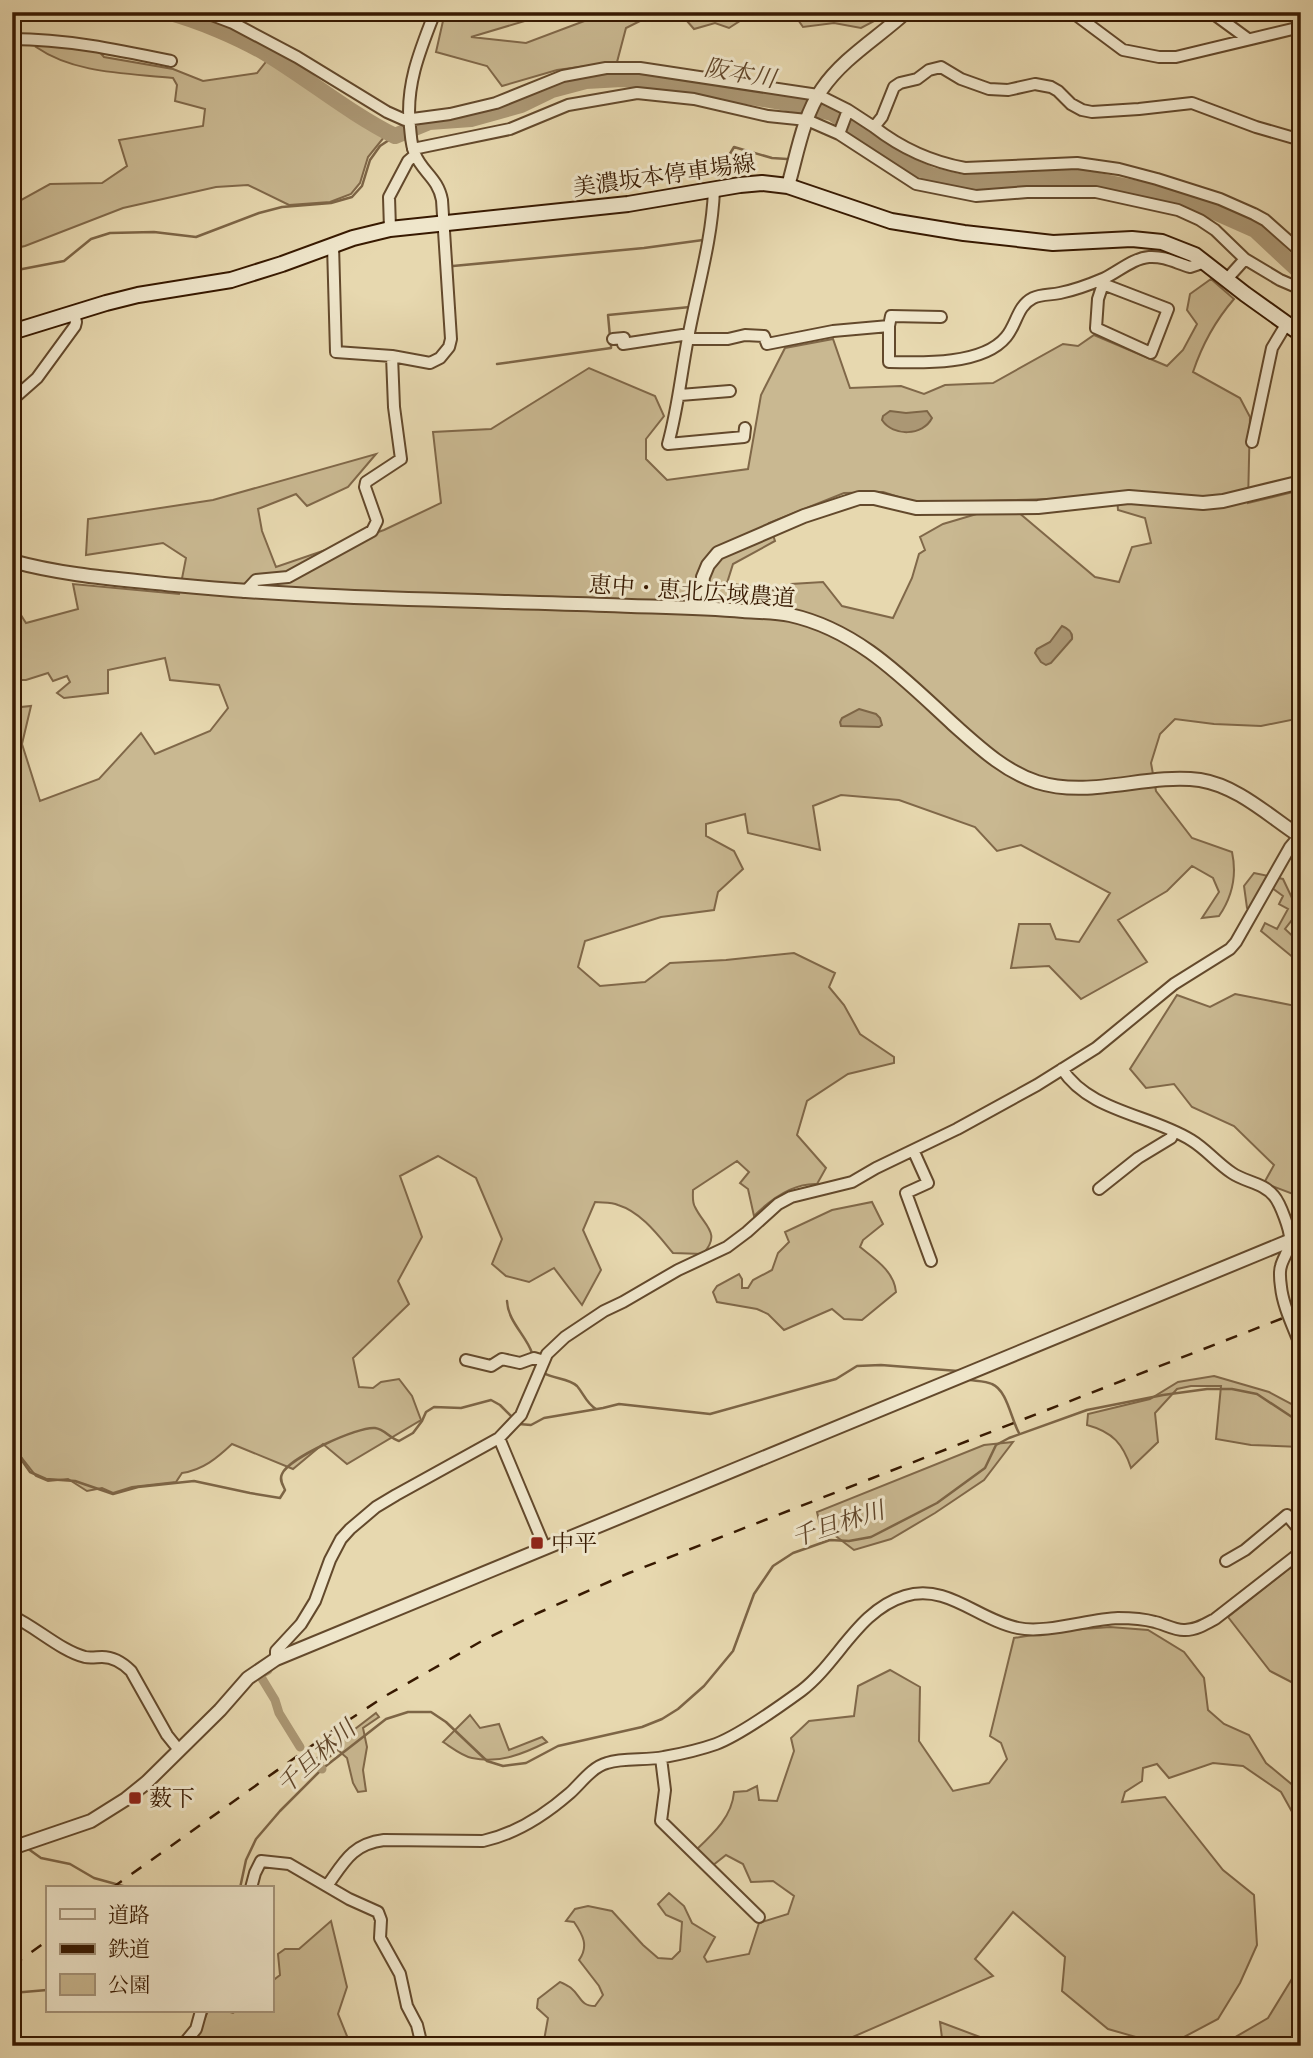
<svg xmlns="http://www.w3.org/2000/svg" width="1313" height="2058" font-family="'IM FELL Double Pica','Noto Serif JP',serif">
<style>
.green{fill:#c9b891;stroke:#806849;stroke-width:2;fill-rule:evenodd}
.water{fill:#ab9774;stroke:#7d6546;stroke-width:2}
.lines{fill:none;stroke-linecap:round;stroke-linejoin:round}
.stream{stroke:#7d6546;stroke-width:2.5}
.canal{stroke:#ab9774;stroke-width:9}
.river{stroke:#ab9774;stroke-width:16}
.minor-casing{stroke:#63492c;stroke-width:14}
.tertiary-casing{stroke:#63492c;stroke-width:16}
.secondary-casing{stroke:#371901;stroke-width:18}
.minor{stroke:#efe6cb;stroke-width:10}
.tertiary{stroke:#efe6cb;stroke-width:12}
.secondary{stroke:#efe6cb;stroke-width:14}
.rail{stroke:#371901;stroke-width:2.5;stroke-dasharray:12 12;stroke-linecap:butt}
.poi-dot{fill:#8f2418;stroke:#efe6cb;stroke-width:2.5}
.labels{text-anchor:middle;stroke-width:6;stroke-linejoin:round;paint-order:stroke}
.street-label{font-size:23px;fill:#371901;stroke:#efe6cb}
.poi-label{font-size:23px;fill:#371901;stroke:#efe6cb;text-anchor:start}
.water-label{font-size:24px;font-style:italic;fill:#604529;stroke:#efe6cb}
</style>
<rect width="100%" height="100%" fill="#e7d8af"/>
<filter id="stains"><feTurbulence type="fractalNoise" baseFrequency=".00286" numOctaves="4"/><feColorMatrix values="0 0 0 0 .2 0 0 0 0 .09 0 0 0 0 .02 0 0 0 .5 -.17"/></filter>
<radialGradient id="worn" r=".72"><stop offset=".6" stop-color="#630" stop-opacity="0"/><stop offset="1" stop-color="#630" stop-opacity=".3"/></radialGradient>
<path class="green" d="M445,12H555L471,37L526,43L587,20L613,12H776L740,21L729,28L715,23L694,29L687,21H675L648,17L626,28L617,62L557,70L502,86L487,66L436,52Z
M788,12H862L880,18L861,28L834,23L803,27L796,17Z
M41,43L97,49L104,57L173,69L203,81L257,73L269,58L336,105L385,136L368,157L360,183L351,194L330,202L289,205L248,185L216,187L123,208L25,246L12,249V205L50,184L102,183L127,166L119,140L203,126L205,109L175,101L177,85L173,78C127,73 75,74 36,47Z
M1211,279L1234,299C1215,321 1202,345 1193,372L1240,398L1250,417L1248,503L1301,490V718L1261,726L1214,724L1175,719L1160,734L1151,763L1156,791L1192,838L1232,852C1237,875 1232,897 1219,916L1202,918L1219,892L1213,878L1192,866L1167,891L1118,920L1147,962L1081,999L1049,966L1011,968L1019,924H1050L1056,939L1079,942L1110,893L1021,845L997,851L975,827L899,800L841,795L813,806L820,850L748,833L745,814L706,824V836L734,851L743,869L718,892L714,910L661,917L585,941L578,967L600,986L645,982L670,963L726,960L794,953L835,973L829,987L844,1005L860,1034L894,1057V1063L848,1074L807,1101L797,1135L826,1168L817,1184C792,1183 771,1199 754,1216L748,1189L740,1183L749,1172L737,1161L693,1190C693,1196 692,1202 695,1207C704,1226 722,1233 703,1254L673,1253C658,1235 641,1212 618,1205C611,1202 603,1203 595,1202L583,1230L601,1270L582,1305L554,1268L529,1282L506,1276L492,1264L502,1239L476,1178L438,1156L400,1176L422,1237L398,1281L409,1304L353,1358L359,1387L373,1388L381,1382L399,1379L412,1396L421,1420L347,1464L323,1444L293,1469L232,1444C217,1458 203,1470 182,1473L176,1482L132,1487L113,1493L102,1488L87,1491L68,1479L48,1481L36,1476L18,1453L12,1440V708L31,706L22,744L40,801L99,779L141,733L155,754L210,731L228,708L219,685L170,680L165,658L108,670V693L64,698L57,693L70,682L67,676L53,681L48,673L26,680H12V601L26,623L78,609L73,584L179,594L186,558L163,543L86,555L88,519L213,500L376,454L348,487L307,506L296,494L258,509L262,531L276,567L384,530L441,503L433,432L491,429L589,368L655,396L664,416L646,439V459L667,480L748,469L761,395L785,348L833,339L850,388L901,386L924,394L945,385L993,383L1063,344L1078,346L1094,335L1167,366L1183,350L1197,324L1187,310L1190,294ZM883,492L917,503L1117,497L1118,510L1145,518L1151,543L1132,547L1119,582L1095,577L1018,512L980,513L943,524L920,537L925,550L919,554L912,578L893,618L842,606L823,582L791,584L785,592L727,583L733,564L775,541L769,523L844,493Z
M1254,873L1283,879L1293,900L1295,916L1285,929L1301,944V964L1261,931L1265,923L1277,929L1288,909L1279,904L1283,896L1268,885L1253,912L1247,908L1244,886Z
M1235,994L1301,1007V1197L1264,1183L1274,1165L1234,1126L1192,1107L1174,1084L1146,1088L1130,1069L1177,995L1210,1007Z
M872,1202L883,1224L863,1240L860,1247C875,1259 894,1271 896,1292L862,1320L844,1319L832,1309L784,1330L768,1314L757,1309L717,1302L713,1292L717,1286L739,1274L742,1279V1288H748L753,1280L772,1270L778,1253L789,1242L785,1232L832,1210Z
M1214,1376L1269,1392L1301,1409V1447L1251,1445L1216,1439L1221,1386H1191L1177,1389L1155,1413L1158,1442L1131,1468C1123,1444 1113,1432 1087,1425L1088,1414L1150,1399L1178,1382Z
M1013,1442L984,1480L935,1513L891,1539L854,1550L829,1531L821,1529L817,1512L984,1445Z
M1301,1559V1687L1270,1671L1228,1617Z
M1110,1627L1148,1630L1184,1652L1204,1678L1208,1710L1224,1724L1249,1735L1266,1763L1301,1792V1828L1281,1792L1243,1766L1213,1763L1169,1778L1157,1764L1143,1768L1142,1781L1125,1792L1122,1802L1165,1797L1223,1870L1254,1895L1257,1945L1240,1983L1218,2019L1167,2046L1108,2029L1062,1991L1065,1957L1013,1912L975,1959L993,1976L832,2046H543L548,2018L537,2008L538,1999L560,1982C561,1982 570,1987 571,1988C581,1996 580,2006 595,2006L603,1995L599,1986L579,1960C589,1946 583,1935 574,1922L566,1921L575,1909L588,1906L612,1911L643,1945L658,1958L672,1959L680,1951L682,1922L666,1915L658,1904L669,1893L684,1906L692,1923L715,1937L704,1957L707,1962L749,1954L759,1923L788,1914L794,1896L773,1881L751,1882L743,1864L726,1855L712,1866L695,1851C713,1834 732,1817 734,1792L747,1791L757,1786L759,1800L777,1801L794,1751L791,1738L809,1721L854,1716L858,1686L890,1670L920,1687L919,1741L953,1791L989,1783L1007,1759L1001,1743L990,1736L1014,1638L1057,1631Z
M376,1713L379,1717L363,1728L367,1747L363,1770L366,1791L358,1792L353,1783L347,1758L338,1750L322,1763L317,1758Z
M470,1715L480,1728L499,1724L509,1750L542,1737L547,1742C523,1754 499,1764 472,1758C462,1756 451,1747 443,1742Z
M331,1921L347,1987L338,2014L351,2046H187L196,2038L208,2011H227L233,2013L236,2011H271V1982L280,1975L278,1954L285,1949H299Z
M1301,1964V2046H1220L1268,2018Z
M940,2022L1004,2046H943Z"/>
<path class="water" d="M890,411L906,413L927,411L932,418C923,436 893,437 882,420L883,416Z
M1062,626C1067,628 1073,632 1072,639L1051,663L1046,665L1041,662L1035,653L1037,649L1050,642Z
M859,709L876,714L880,718L882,725L879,727L841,726L840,722L842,718Z"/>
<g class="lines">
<path class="stream" d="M718,174L734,147L772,158L787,159
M453,266L644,248L703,240V242
M12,271L64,261L91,239L110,233L154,232L196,237L259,213L282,207L331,203L352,197L362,186L370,160L380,146L395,136
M610,337L608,315L690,307
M497,364L611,348V343
M507,1301C508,1322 526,1335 532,1353
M544,1373C553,1379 569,1378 577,1386C584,1394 586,1403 596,1409
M970,1380C977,1381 986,1381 992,1384C1007,1390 1011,1419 1019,1433
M519,1424L531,1425L544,1418L603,1408L619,1404L710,1414L836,1379L857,1366L881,1365L958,1371
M12,1437L23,1462L30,1472L46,1479L75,1481L113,1494L138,1487L194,1481L250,1493L280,1498L285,1490C283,1485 279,1480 282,1474C289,1458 358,1426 375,1428C384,1429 390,1438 399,1441L413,1433L422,1421L426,1412L434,1407L461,1408L491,1400L500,1405L511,1416
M12,1829L21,1841
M27,1848L41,1858L70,1864L94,1878L130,1888
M240,1888L246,1860L256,1839L280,1811L322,1769L386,1719L408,1712H431L446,1722L487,1761L503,1766L526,1763L558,1746L642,1727L662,1719L678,1709L704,1686L733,1651L754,1594L773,1566L793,1553L830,1540L849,1541L871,1537L937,1503L985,1468L996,1445L1009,1438L1087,1410L1163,1395L1207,1389H1232L1257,1394L1301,1423
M12,1993L47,1990"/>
<path class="canal" d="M268,1670L261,1674V1677L275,1700L279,1713L300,1747
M308,1759L314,1761L322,1769"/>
<path class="river" d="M167,12C200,21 238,37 267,54C310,80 349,113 395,136L429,122L471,119L521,105L552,90L586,81L622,79L669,83L793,104L832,113L904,163L931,175L963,183L1017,179L1080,177L1183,198L1255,230L1301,273"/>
<defs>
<path id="minor" d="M204,12L233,23L297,57L387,112L405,120L450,114L496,103L563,76L606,68H640L818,95L848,110L874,127L882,117L894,87L900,83L917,79L929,70L941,67L961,79L989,89L1008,90L1035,84L1051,87L1058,91L1071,104L1082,110L1092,112L1139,109L1192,103L1256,127L1301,140
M1072,12L1123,50L1159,57H1176L1301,27
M1211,12L1248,39
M12,39C66,39 118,50 171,61
M874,127C901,148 932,162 965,168L1077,163L1119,169L1157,179L1220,199L1254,214L1265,220L1301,252
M839,134L848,110
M413,149L510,129L568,105L637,93L694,99L768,116L807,120L839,134L916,184L976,196L1027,192H1096L1178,210L1200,220L1215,230L1245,259
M714,190C712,241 697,289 688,338C681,374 678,408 668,444L744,437L745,428
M390,229L389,197L408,161L415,155
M333,245L336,352L392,356L430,363L440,358L449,347L451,339L442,200C438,178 422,172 415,154C411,146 411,136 410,127C405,86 420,50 435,12
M1227,279L1245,259L1280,280L1301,289
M1103,284L1168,309L1151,353L1096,328L1098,299L1105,278
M889,326L891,316L941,317
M613,339L624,338L623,344L689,334
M688,339H728L745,335L764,336L767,344L833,331L889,326V362C923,363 983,365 1006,337C1017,324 1017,306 1033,298C1041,294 1051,295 1060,293C1075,290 1091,284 1105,278C1119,271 1134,258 1149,257C1165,256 1176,263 1190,267L1199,264L1202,260
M680,395L730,391
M12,400L37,378L75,326L76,322L74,313
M1252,442L1272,348L1287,323
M245,592L256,580L288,577L372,531L377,521L365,487L366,482L401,459L394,407L392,356
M1062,1069C1090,1112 1149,1114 1191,1140C1206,1149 1217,1163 1232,1173C1245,1182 1264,1183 1274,1196C1280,1203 1291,1231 1290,1241C1290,1249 1283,1258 1281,1266C1279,1272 1280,1280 1281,1287C1283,1307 1294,1328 1301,1347
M914,1152L928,1183L906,1193L931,1261
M1099,1189L1138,1158L1171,1138L1174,1132
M466,1360L491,1366L502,1359L520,1363L534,1358L544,1361
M499,1438L545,1548
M1226,1561L1245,1550L1287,1515L1301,1532
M12,1616C36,1627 61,1651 85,1657C90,1658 97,1657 102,1657C114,1657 123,1663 131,1671L167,1735L179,1750
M276,1659V1651L301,1624L315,1601L330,1560L341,1539L350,1529L376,1507L396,1495L499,1438L521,1415L547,1354L565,1337L604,1311L623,1302L678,1270L727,1247L747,1232L778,1204L791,1197L852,1182L876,1168L957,1129L1037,1085L1096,1048L1174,984L1230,949L1236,942L1290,847L1301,834
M661,1758L665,1790L661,1821L759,1917
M327,1886C344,1862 352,1844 384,1840L483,1841C515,1834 546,1814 570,1793C581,1783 592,1767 607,1763C624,1757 646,1761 664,1757C681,1754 699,1750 716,1744C740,1735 779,1707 801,1691C838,1663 858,1610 905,1596C947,1583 978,1620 1018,1628C1046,1634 1089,1619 1118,1618C1130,1618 1144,1619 1155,1622C1164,1624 1176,1631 1185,1630C1196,1630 1206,1624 1215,1619L1301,1552
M251,1888L255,1873L261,1861L289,1864L349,1899L378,1912L381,1920L380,1938L400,1974L407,2006L417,2025L422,2046
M182,2046L196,2029L201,2011"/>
<path id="tertiary" d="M788,186C797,155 803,116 822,89C843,58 879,37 906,12
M12,561C66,576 120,579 175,585C318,599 462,600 606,605C651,607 697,607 743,611C758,612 775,612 790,615C858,630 904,679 953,724C979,747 1004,771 1037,782C1091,799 1146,773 1200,780C1238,786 1270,817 1301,837
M700,607L703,577L708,565L718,553L804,516L859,498H874L916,508L1038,507L1129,497L1203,503L1223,501L1301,482
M12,1848L91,1821L126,1799L147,1782L220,1710L248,1678L276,1659L1301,1236"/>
<path id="secondary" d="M12,332L106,303L138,295L231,280L282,264L353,238L390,229L628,204L740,185L762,183L788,186L891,221L964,233L1053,243L1132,239L1162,242L1195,255L1245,294L1301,334"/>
</defs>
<use href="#minor" class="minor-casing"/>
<use href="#tertiary" class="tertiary-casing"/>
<use href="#secondary" class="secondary-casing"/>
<use href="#minor" class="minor"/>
<use href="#tertiary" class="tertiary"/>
<use href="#secondary" class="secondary"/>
<path class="rail" d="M112,1888L338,1727L387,1695L480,1642L538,1613L629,1573L1301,1311
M12,1966L47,1941"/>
</g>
<g class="poi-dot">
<rect x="530" y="1536" width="14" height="14" rx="3.5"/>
<rect x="128" y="1791" width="14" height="14" rx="3.5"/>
</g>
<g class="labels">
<g class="street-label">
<text transform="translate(664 175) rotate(-8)" y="8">美濃坂本停車場線</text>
<text transform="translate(692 591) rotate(4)" y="8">恵中・恵北広域農道</text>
</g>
<g class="poi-label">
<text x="551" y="1551">中平</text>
<text x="149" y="1806">薮下</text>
</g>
<g class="water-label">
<text transform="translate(740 73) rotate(10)" y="8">阪本川</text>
<text transform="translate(838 1524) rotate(-18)" y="8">千旦林川</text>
<text transform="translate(316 1757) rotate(-42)" y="8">千旦林川</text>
</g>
</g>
<rect width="1313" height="2058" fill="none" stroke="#e7d8af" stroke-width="42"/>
<rect x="14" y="14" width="1285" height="2030" fill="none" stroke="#371901" stroke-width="3.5"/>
<rect x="21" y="21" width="1271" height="2016" fill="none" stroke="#371901" stroke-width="2"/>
<rect x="46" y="1886" width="228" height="126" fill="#efe6cb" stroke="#a5947a" stroke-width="2"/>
<rect x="60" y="1909" width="35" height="10" fill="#efe6cb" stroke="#a5947a" stroke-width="2"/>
<text x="108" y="1922" font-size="21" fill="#371901">道路</text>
<rect x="60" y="1944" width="35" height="10" fill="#371901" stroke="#a5947a" stroke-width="2"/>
<text x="108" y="1956" font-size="21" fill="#371901">鉄道</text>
<rect x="60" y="1974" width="35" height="21" fill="#c9b891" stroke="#a5947a" stroke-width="2"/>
<text x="108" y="1992" font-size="21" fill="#371901">公園</text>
<rect width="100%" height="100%" filter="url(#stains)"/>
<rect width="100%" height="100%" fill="url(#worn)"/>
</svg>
